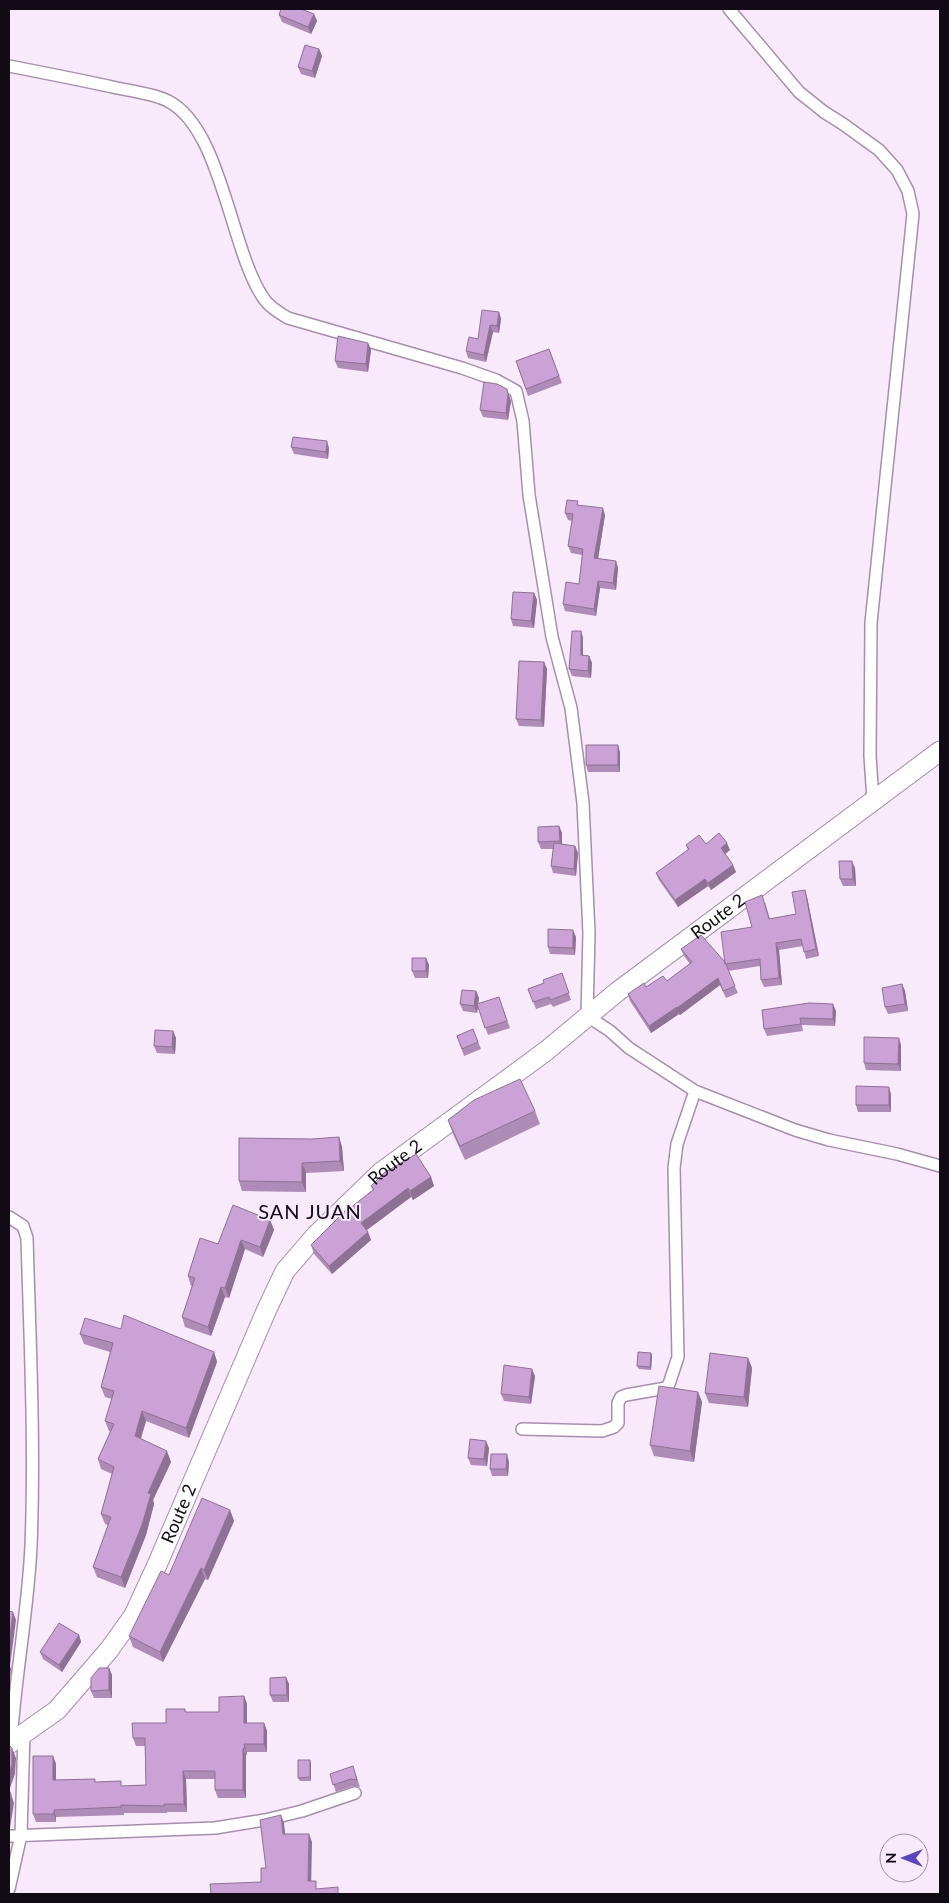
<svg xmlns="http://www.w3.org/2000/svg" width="949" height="1903" font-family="Lato,sans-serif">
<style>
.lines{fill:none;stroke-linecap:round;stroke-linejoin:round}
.minor-casing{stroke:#a68fab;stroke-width:14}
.trunk-casing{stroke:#a68fab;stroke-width:21}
.minor{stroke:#fff;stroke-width:11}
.trunk{stroke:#fff;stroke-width:19}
.wall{fill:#af8bb7}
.shaded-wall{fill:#8e7195}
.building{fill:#cba2d5;stroke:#8e7195}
.labels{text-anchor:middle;stroke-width:4;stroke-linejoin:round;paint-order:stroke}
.street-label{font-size:18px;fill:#120a14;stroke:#f8e9fb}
.quarter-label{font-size:20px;letter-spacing:1px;fill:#120a14;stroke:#f8e9fb}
</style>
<rect width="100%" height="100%" fill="#f8e9fb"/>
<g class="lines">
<defs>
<path id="minor" d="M729,9L799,92L824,112L843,124L879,150L897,170L908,191L913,214L871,623L870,756L873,800
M9,66C45,73 81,80 117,88C132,91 155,94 168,101C221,128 230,246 262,296C268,306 278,312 288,318L462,368L496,380L516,391L523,421L529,495L552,637L571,708L583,803L589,933L587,1016L610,1031L629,1048L695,1091L677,1144L674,1168L678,1357L669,1384L666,1388L626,1395L621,1397L618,1403V1423L614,1427L602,1431L522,1429
M695,1091L795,1130L829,1140L897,1154L940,1166
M9,1217L23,1226L27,1238C30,1341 35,1444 31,1546C28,1612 15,1677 11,1743
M9,1836L215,1828L265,1820L302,1811L355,1793
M9,1889L21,1835L24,1733"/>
<g id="trunk">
<path id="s1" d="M9,1744L57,1710L109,1650L134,1615L157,1565L267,1309L285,1271L316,1235L380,1173L546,1051L617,992L940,751"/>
</g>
</defs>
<use href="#minor" class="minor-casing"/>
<use href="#trunk" class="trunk-casing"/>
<use href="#minor" class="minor"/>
<use href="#trunk" class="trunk"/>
</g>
<path class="wall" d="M314,14L317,21L311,34L282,22L279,15Z
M319,49L322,56L315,78L301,74L298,67Z
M499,312L501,319L499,333L493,332L486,362L468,358L466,351L478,339Z
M368,343L371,350L368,372L338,368L335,361Z
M549,349L562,383L528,396L516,361Z
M509,396L511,401L508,420L483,417L480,410Z
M291,447L329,448L328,459L294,454Z
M579,505L605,515L598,559L618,568L616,590L600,588L596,616L565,611L563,604L579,584L582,555L571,553L568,546L572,521L568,520L565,513Z
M534,593L537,600L534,628L513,626L511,619Z
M581,631L583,638V655L589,656L592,663L591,678L572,676L569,669Z
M544,662L547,669L544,727L519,726L516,719Z
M620,752V772H588L586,765Z
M559,826L562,833V845L575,846L578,853L576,876L553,873L551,866L553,849H541L538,842Z
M706,844L730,850L725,854L736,872L711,890L708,886L678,907L659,880L656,873L688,850L686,845Z
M855,868L856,886H843L840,879Z
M805,890L807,897L819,956L806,959L803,946L779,950L782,985L764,987L761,980L760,966L728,971L738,993L726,998L720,985L680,1015L679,1014L651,1033L630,1001L628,994L646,987L667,981L690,964L684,956L681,949L725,964L752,927L765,902L770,919L796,914Z
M576,937L575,955L550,954L548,947Z
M426,958L429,965L428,978H415L412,971Z
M562,973L571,1000L553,1007L551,1004L536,1009L528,989L544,983Z
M902,984L905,991L908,1011L888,1014L885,1007Z
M476,991L479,998L478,1004L499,997L510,1028L488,1035L478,1006L477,1013L463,1011L460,1004Z
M762,1010L836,1011L835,1026L802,1025L803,1031L767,1036L764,1029Z
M473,1029L481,1049L464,1056L457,1036Z
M173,1031L176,1038L175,1054L157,1053L154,1046Z
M901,1045V1071L866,1070L864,1063Z
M891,1094V1112H858L856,1105Z
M535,1111L540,1124L465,1160L453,1134L448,1120Z
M339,1137L342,1147L344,1171L306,1173V1192L242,1191L239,1181L312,1139Z
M431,1177L434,1186L413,1200L411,1197L367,1230L371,1240L332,1274L314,1254L311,1245L373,1190L371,1186Z
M270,1220L274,1230L263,1257L245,1249L229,1298L225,1297L211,1336L185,1327L182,1317L192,1286H191L188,1276L218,1244Z
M121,1329L214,1352L217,1362L189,1438L146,1421L141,1439L171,1462L153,1500L154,1504L146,1535L125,1588L97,1577L93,1567L108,1525L105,1524L101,1514L112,1474L101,1469L98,1459L110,1432L109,1431L105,1421L112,1399L105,1397L101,1387L110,1352L84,1344L80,1334Z
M651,1353L652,1356L651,1370L639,1369L637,1366Z
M748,1358L752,1368L748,1407L709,1403L705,1393Z
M535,1376L531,1404L504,1401L501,1394Z
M698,1392L702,1402L694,1462L654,1456L650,1445Z
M489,1448L487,1466L471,1465L468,1458Z
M509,1462L508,1476H492L490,1469Z
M230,1510L234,1521L208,1580L205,1579L163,1662L133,1647L129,1636Z
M79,1635L81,1642L62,1672L43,1659L40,1652Z
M109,1668L112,1675V1698H94L91,1691Z
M286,1677L289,1684V1702H273L270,1695Z
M244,1696L247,1704V1723H264L267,1731V1752H247V1755H246V1798H218L215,1790V1779H186L187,1812H167V1813H124V1815L56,1817V1822H36L33,1814L53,1756L56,1764V1780L96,1782L122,1786L146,1785L145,1746H136L133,1738L166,1723L185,1709L186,1712H219Z
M311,1763V1781H300L298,1778Z
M353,1766L360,1787L353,1786L336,1792L330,1774Z"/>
<path class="shaded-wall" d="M314,14L317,21L311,34L308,27Z
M319,49L322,56L315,78L312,71Z
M499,312L501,319L499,333L497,326Z
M490,325L493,332L486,362L484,355Z
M368,343L371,350L368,372L366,364Z
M507,389L511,401L508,420L506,413Z
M327,441L329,448L328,459L326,452Z
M603,508L605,515L597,565L594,558Z
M616,561L618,568L616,590L613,583Z
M598,581L600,588L596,616L594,609Z
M534,593L537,600L534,628L531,621Z
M581,631L583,638V662L581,655Z
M589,656L592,663L591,678L588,671Z
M544,662L547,669L544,727L541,720Z
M618,745L620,752V772L618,765Z
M559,826L562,833V848L560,841Z
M727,843L730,850L724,855L721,848Z
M575,846L578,853L576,876L574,869Z
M852,861L855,868L856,886L853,879Z
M733,865L736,872L711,890L708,883Z
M705,879L708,886L678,907L675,900Z
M805,890L807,897L819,956L816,949Z
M573,930L576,937L575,955L573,948Z
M776,943L779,950L782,985L779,978Z
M426,958L429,965L428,978L426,971Z
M718,978L720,985L680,1015L677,1008Z
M902,984L905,991L908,1011L905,1004Z
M476,991L479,998L477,1013L474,1006Z
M833,1004L836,1011L835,1026L833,1019Z
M677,1007L679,1014L651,1033L649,1026Z
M173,1031L176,1038L175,1054L172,1047Z
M899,1038L901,1045V1071L898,1064Z
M889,1087L891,1094V1112L889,1105Z
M339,1137L342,1147L344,1171L340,1161Z
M302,1163L306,1173V1192L302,1182Z
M431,1177L434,1186L413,1200L410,1191Z
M408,1188L411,1197L364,1232L361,1223Z
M270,1220L274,1230L263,1257L260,1247Z
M368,1232L371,1240L332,1274L329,1266Z
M241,1240L245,1249L229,1298L225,1288Z
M221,1287L225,1297L211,1336L208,1327Z
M214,1352L217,1362L189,1438L186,1428Z
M651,1353L652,1356L651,1370L650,1367Z
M748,1358L752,1368L748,1407L744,1397Z
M532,1369L535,1376L531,1404L529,1397Z
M698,1392L702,1402L694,1462L690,1451Z
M142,1411L146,1421L138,1446L135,1436Z
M486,1441L489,1448L487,1466L484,1459Z
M167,1451L171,1462L153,1500L154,1504L146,1535L125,1588L121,1577L148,1493Z
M507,1454L509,1462L508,1476L506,1469Z
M230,1510L234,1521L208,1580L204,1570Z
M201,1568L205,1579L163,1662L160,1652Z
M13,1612L16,1620L10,1666L11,1669L9,1686V1644Z
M79,1635L81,1642L62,1672L59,1665Z
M109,1668L112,1675V1698L109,1690Z
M286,1677L289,1684V1702L287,1695Z
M244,1696L247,1704V1731L244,1723Z
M264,1723L267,1731V1752L264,1744Z
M244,1744L247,1752V1755L245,1748Z
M12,1748L16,1758L15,1774L9,1791V1773Z
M243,1748L246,1755V1798L243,1790Z
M53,1756L56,1764V1788L53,1780Z
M310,1760L311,1763V1781L310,1777Z
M183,1771L186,1779L187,1812L184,1804Z
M11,1794L14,1803L10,1828L9,1825V1805Z
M54,1810L56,1817V1822L54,1814Z
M281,1815L284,1823L286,1842L283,1834Z
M309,1834L312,1842L311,1889L308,1881Z"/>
<path class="building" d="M281,9H301L314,14L308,27L279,15Z
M305,45L319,49L312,71L298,67Z
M482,310L499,312L497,326L490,325L484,355L466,351L469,337L478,339Z
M338,336L368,343L366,364L335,361Z
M549,349L559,376L526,389L516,361Z
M484,382L497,384L507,389L508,394L506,413L480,410Z
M293,437L327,441L326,452L291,447Z
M567,500L578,501L577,505L603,508L594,558L616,561L613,583L598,581L594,609L563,604L566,582L579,584L583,549L568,546L573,514L565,513Z
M513,592L534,593L531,621L511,619Z
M572,631H581V655L589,656L588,671L569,669Z
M519,661L544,662L541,720L516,719Z
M586,745H618V765H586Z
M559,826L560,841L538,842V827Z
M719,833L727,843L721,848L733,865L708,883L705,879L675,900L656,873L689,849L686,845L699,835L706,844Z
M554,843L575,846L574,869L551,866Z
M839,861H852L853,879H840Z
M805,890L816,949L804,952L801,939L776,943L779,978L761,980L760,959L725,964L721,932L752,927L745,902L762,895L769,919L796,914L792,892Z
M548,929L573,930V948L548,947Z
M701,935L725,962L735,986L723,991L718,978L677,1008V1007L649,1026L628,994L644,983L646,987L663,976L667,981L692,962L681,949Z
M412,958H426V971H412Z
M562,973L569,993L550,1000L549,997L533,1002L528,989L544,983L543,980Z
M902,984L905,1004L885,1007L882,988Z
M462,990L476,991L474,1006L460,1004Z
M499,997L507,1021L485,1028L477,1004Z
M809,1003L833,1004V1019L800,1018L801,1024L764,1029L762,1010Z
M473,1029L478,1042L462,1049L457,1036Z
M155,1030L173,1031L172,1047L154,1046Z
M864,1037L899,1038L898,1064L864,1063Z
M520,1079L535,1111L460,1146L448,1120L474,1100Z
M856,1086L889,1087V1105H856Z
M339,1137L340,1161L302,1163V1182L239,1181V1138L312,1139Z
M416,1154L431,1177L410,1191L408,1188L361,1223L368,1232L329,1266L311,1245L348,1208L349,1209L374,1189L371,1186L384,1173Z
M233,1205L270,1220L260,1247L241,1240L225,1288L221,1287L208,1327L182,1317L195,1278L188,1276L200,1238L218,1244Z
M124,1315L214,1352L186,1428L142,1411L135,1436L167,1451L148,1493L151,1494L142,1525L121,1577L93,1567L111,1517L101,1514L114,1467L98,1459L114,1424L105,1421L114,1391L101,1387L113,1343L80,1334L85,1318L121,1329Z
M638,1352L651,1353L650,1367L637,1366Z
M710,1353L748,1358L744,1397L705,1393Z
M504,1365L532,1369L529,1397L501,1394Z
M659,1386L698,1392L690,1451L650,1445Z
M470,1439L486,1441L484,1459L468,1458Z
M491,1454H507L506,1469H490Z
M202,1498L230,1510L204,1570L201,1568L160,1652L129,1636L161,1571L169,1575Z
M9,1611L13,1612L9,1644Z
M59,1623L79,1635L59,1665L40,1652Z
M99,1668H109V1690L91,1691V1678Z
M286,1677L287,1695H270V1678Z
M244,1696V1723H264V1744H244L245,1748H243V1790H215V1771H183L184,1804H164V1806L121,1805V1807L54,1810V1814H33V1756H53V1780L95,1779V1782L121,1781V1786L146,1785L145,1738H133L132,1723H166V1709H185V1712H219V1697Z
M10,1746L12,1748V1765L9,1773V1747Z
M298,1760H310V1777L298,1778Z
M353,1766L357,1780L351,1779L333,1785L330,1774Z
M9,1790L11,1794L9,1805Z
M281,1815L283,1834H309L308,1881H316V1889L338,1887V1894H211L210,1884L261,1882V1868H266L260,1820Z"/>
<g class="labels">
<g class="street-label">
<text dy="6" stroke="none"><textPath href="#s1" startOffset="1118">Route 2</textPath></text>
<text dy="6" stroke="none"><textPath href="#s1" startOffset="712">Route 2</textPath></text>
<text dy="6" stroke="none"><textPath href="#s1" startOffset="292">Route 2</textPath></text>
</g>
<g class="quarter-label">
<text x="310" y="1219">SAN JUAN</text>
</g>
</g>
<rect width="949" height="1903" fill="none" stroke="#120a14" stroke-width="20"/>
<g transform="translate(904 1858) rotate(270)"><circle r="24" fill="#f8e9fb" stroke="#9c909f"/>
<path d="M0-4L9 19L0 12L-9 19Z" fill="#5b45bd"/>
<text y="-8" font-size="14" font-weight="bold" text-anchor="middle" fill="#120a14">N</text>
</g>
</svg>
